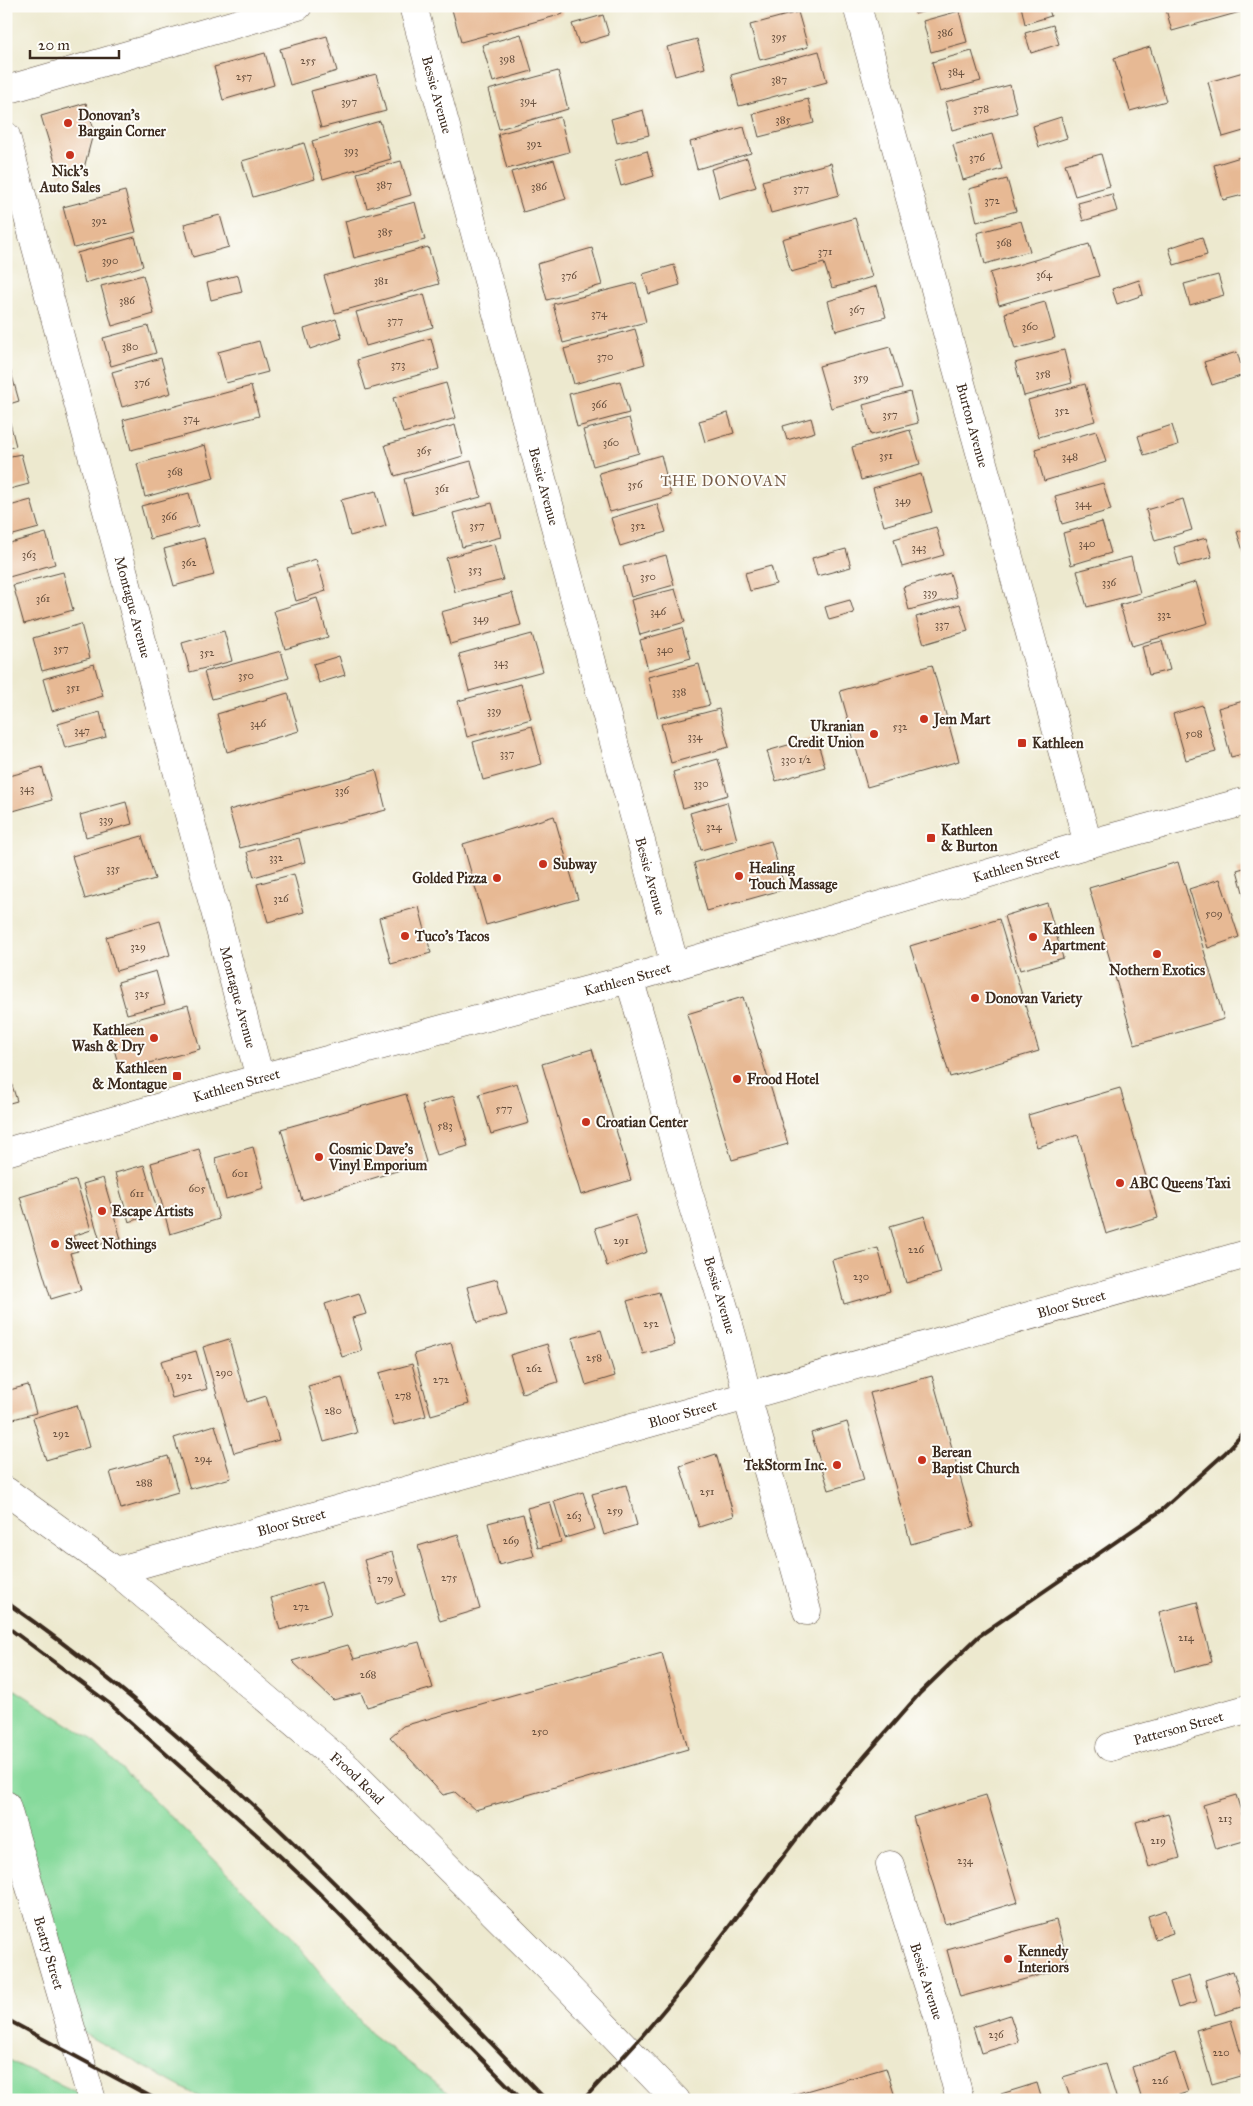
<svg xmlns="http://www.w3.org/2000/svg" width="1253" height="2106" font-family="'IM FELL Great Primer',serif">
<style>
.green{fill:#87da9c;stroke:#61825d}
.building{fill:#e7b994}
.lines{fill:none;stroke-linecap:round;stroke-linejoin:round}
.minor-casing{stroke:#564739;stroke-width:29}
.minor{stroke:#fff;stroke-width:28}
.rail{stroke:#3b2a1e;stroke-width:4}
.poi-dot{fill:#c8321e;stroke:#fdfcf7;stroke-width:2}
.labels{text-anchor:middle;stroke-width:4;stroke-linejoin:round;paint-order:stroke}
.number-label{font-size:11px;fill:#664e3c}
.street-label{font-size:14px;fill:#3b2a1e;stroke:#fdfcf7}
.poi-label{font-size:14px;font-weight:bold;fill:#3b2a1e;stroke:#fdfcf7;text-anchor:start}
.neighbourhood-label{font-size:15px;letter-spacing:1px;fill:#775c47;stroke:#fdfcf7}
</style>
<rect width="100%" height="100%" fill="#fdfcf7"/>
<filter id="ink" filterUnits="userSpaceOnUse"><feTurbulence type="fractalNoise" baseFrequency=".02" numOctaves="2"/><feDisplacementMap in="SourceGraphic" scale="10" xChannelSelector="R" yChannelSelector="G"/><feConvolveMatrix kernelMatrix="1 2 1 2 8 2 1 2 1" color-interpolation-filters="sRGB"/></filter>
<filter id="wash" filterUnits="userSpaceOnUse"><feTurbulence type="fractalNoise" baseFrequency=".0096" numOctaves="4" result="noise"/><feDisplacementMap in="SourceGraphic" scale="20" xChannelSelector="R" yChannelSelector="G"/><feGaussianBlur stdDeviation="1.12" result="paint"/><feColorMatrix in="noise" values="0 0 0 0 0 0 0 0 0 0 0 0 0 0 0 0 0 1.4 0 .05"/><feComposite in="paint" operator="in"/></filter>
<g filter="url(#wash)">
<rect width="100%" height="100%" fill="#ede9cf"/>
<path class="green" d="M6,1684L90,1738L196,1841L295,1942L370,2033L458,2100H205L77,2030L6,1797Z
M6,2059L85,2096L86,2100H6Z"/>
<g id="blocks">
<path class="building" d="M451,6H561L563,14L461,42Z
M913,6H940V7L915,14Z
M1021,6H1048L1051,16L1025,24Z
M1165,6H1239L1240,12L1172,31Z
M959,11L967,42L931,52L923,21Z
M798,12L808,47L760,60L750,25Z
M603,15L609,35L579,44L572,24Z
M1053,25L1059,44L1031,53L1025,33Z
M521,34L532,71L493,82L482,45Z
M327,36L337,71L290,85L280,49Z
M697,39L705,68L675,76L667,47Z
M1150,47L1166,101L1130,111L1114,58Z
M819,51L827,82L739,106L731,75Z
M972,51L981,81L940,92L932,62Z
M265,53L274,85L223,100L214,67Z
M558,71L568,109L499,129L488,90Z
M1247,71V130L1223,137L1208,82Z
M376,74L386,111L321,128L311,91Z
M1010,85L1017,113L952,130L945,102Z
M808,99L814,123L759,137L753,114Z
M86,103L94,130L84,168L59,175L41,116Z
M643,110L649,135L617,143L611,119Z
M560,117L569,152L507,169L498,134Z
M1061,117L1067,138L1039,147L1033,126Z
M380,121L391,159L323,179L312,141Z
M744,127L751,153L697,169L690,142Z
M992,134L1002,169L963,180L953,145Z
M304,143L315,179L253,197L242,161Z
M647,151L654,176L621,186L614,161Z
M1101,154L1110,186L1075,196L1065,164Z
M1247,155V194L1223,200L1214,165Z
M747,158L756,187L719,198L711,169Z
M554,160L566,199L523,212L511,172Z
M401,161L411,195L367,208L357,173Z
M831,163L839,195L771,213L762,181Z
M1007,179L1016,211L977,222L969,189Z
M125,191L136,232L74,248L63,207Z
M1112,194L1117,211L1083,221L1078,203Z
M415,202L425,240L354,258L345,221Z
M220,215L229,247L193,257L184,224Z
M855,218L872,277L832,288L824,263L791,272L782,239Z
M1021,221L1030,251L985,264L977,233Z
M135,237L143,266L85,283L77,253Z
M1202,237L1207,255L1174,265L1169,248Z
M1089,244L1099,276L999,305L990,273Z
M428,247L439,284L335,313L324,276Z
M592,248L602,285L547,300L537,264Z
M674,265L680,285L649,294L643,274Z
M143,275L154,314L112,326L101,286Z
M238,275L242,292L211,300L207,283Z
M1218,275L1224,295L1190,305L1184,284Z
M1139,280L1143,295L1117,304L1112,289Z
M636,283L646,322L563,343L553,304Z
M877,286L886,317L836,331L828,301Z
M424,294L433,327L366,346L356,312Z
M1045,302L1055,338L1015,349L1005,313Z
M336,319L342,338L310,349L304,329Z
M148,326L156,353L111,366L103,338Z
M635,329L645,364L574,384L564,349Z
M431,338L439,369L366,390L357,360Z
M259,341L268,372L226,383L218,352Z
M890,347L902,388L831,408L819,366Z
M1064,350L1072,383L1024,396L1015,363Z
M1237,352L1244,375L1212,385L1204,362Z
M161,358L171,393L122,407L112,372Z
M9,365L19,401L6,405V366Z
M620,381L629,413L577,427L569,394Z
M446,383L456,418L403,433L393,398Z
M1085,384L1095,421L1039,437L1028,400Z
M251,386L259,416L131,450L123,420Z
M910,392L918,423L871,435L863,405Z
M728,413L734,433L705,442L699,421Z
M8,415L16,446L6,449V416Z
M629,418L639,453L593,466L583,430Z
M811,418L815,432L787,440L783,426Z
M455,425L463,456L395,476L385,445Z
M1172,425L1178,445L1144,455L1138,436Z
M910,430L920,464L861,480L852,447Z
M1096,431L1106,462L1044,481L1035,449Z
M205,445L214,478L145,497L137,464Z
M21,454L29,484L6,490V457Z
M661,455L671,495L610,512L599,473Z
M471,461L481,497L413,515L404,479Z
M921,474L932,512L884,526L873,488Z
M1103,483L1111,510L1062,524L1055,496Z
M376,491L386,526L350,536L341,500Z
M189,493L198,526L150,539L141,506Z
M1183,499L1192,530L1155,541L1146,510Z
M31,500L39,528L6,537V507Z
M492,503L501,537L462,547L453,513Z
M657,504L666,532L620,546L611,518Z
M1102,522L1111,553L1071,565L1063,533Z
M936,527L944,555L902,567L894,539Z
M1247,529V560H1246L1237,532Z
M46,533L55,564L9,577L6,566V544Z
M204,538L214,575L174,586L164,549Z
M1206,538L1212,557L1179,566L1174,547Z
M494,544L503,580L455,592L446,558Z
M846,549L851,567L817,576L812,558Z
M666,555L674,585L631,597L623,567Z
M1131,557L1140,593L1087,607L1077,571Z
M316,559L326,591L296,601L287,568Z
M771,566L776,584L750,591L745,573Z
M63,572L73,610L24,624L13,585Z
M950,573L957,597L909,610L903,587Z
M1196,582L1208,623L1132,646L1120,605Z
M675,589L685,622L640,635L631,600Z
M512,593L521,625L450,644L441,612Z
M317,598L328,637L285,649L274,611Z
M850,600L854,613L829,620L825,607Z
M960,604L968,631L924,644L916,617Z
M81,624L90,658L42,671L33,638Z
M682,628L691,658L648,670L640,640Z
M224,631L232,661L190,672L182,643Z
M532,634L543,671L469,691L459,654Z
M1162,641L1170,670L1149,675L1142,646Z
M281,651L289,678L212,699L204,672Z
M339,656L345,675L319,683L313,664Z
M94,664L103,696L52,711L43,679Z
M699,664L710,705L658,718L648,677Z
M932,665L959,761L867,787L840,691Z
M521,684L531,719L467,737L458,701Z
M288,693L299,731L227,752L217,714Z
M1247,700V753L1231,757L1218,708Z
M1202,705L1216,752L1186,760L1173,714Z
M719,709L729,747L671,763L661,724Z
M100,712L106,737L65,748L58,724Z
M532,726L542,764L483,780L473,742Z
M816,737L825,767L776,781L767,751Z
M718,759L728,795L683,808L673,772Z
M42,767L52,800L6,813V777Z
M376,770L386,810L240,848L229,810Z
M126,802L132,824L86,837L80,815Z
M727,802L737,840L701,850L690,813Z
M554,816L578,899L486,925L463,844Z
M142,836L155,879L85,899L72,856Z
M299,838L305,862L254,877L247,852Z
M771,841L785,889L707,911L694,863Z
M1178,862L1224,1019L1135,1045L1089,888Z
M1247,867V903H1246L1237,870Z
M294,874L304,912L268,922L257,884Z
M1220,879L1239,937L1208,948L1189,889Z
M1047,903L1063,958L1020,970L1004,916Z
M419,907L431,953L391,964L379,918Z
M999,919L1039,1051L950,1077L910,946Z
M160,921L170,955L116,971L106,937Z
M156,971L165,1004L127,1014L118,982Z
M743,997L788,1144L732,1160L687,1014Z
M188,1005L200,1049L120,1071L108,1027Z
M592,1049L631,1180L581,1195L542,1064Z
M6,1066L17,1101L6,1104Z
M517,1083L529,1123L491,1134L479,1094Z
M1120,1088L1158,1218L1106,1234L1078,1135L1037,1147L1028,1115Z
M406,1094L426,1162L302,1200L281,1129Z
M454,1096L468,1146L437,1155L422,1105Z
M253,1147L264,1188L226,1199L215,1158Z
M199,1149L219,1219L170,1234L151,1163Z
M144,1165L158,1213L129,1222L115,1173Z
M103,1178L121,1239L101,1244L83,1184Z
M76,1180L91,1230L73,1236L78,1251L70,1253L81,1290L51,1299L20,1197Z
M636,1215L647,1252L607,1266L595,1228Z
M925,1216L941,1273L906,1283L890,1226Z
M878,1248L890,1291L844,1304L832,1260Z
M497,1279L507,1315L477,1323L467,1287Z
M659,1292L675,1345L643,1354L627,1301Z
M359,1293L366,1314L352,1318L362,1351L342,1357L325,1304Z
M601,1330L615,1376L586,1385L572,1338Z
M229,1339L247,1402L266,1396L279,1440L234,1453L203,1347Z
M451,1343L469,1404L431,1415L414,1354Z
M547,1344L558,1382L522,1393L510,1355Z
M196,1351L207,1389L172,1398L161,1361Z
M412,1364L426,1416L394,1425L379,1373Z
M932,1376L974,1527L911,1544L870,1393Z
M342,1377L357,1433L324,1442L308,1386Z
M28,1385L36,1413L6,1421V1391Z
M77,1405L89,1447L46,1460L33,1418Z
M847,1422L864,1480L829,1490L811,1433Z
M215,1425L231,1478L190,1489L174,1438Z
M716,1454L734,1516L699,1527L680,1466Z
M168,1456L178,1492L121,1509L110,1472Z
M626,1485L637,1525L604,1535L592,1494Z
M583,1492L595,1529L565,1538L554,1501Z
M550,1502L561,1542L538,1548L527,1508Z
M523,1514L534,1556L499,1565L488,1523Z
M458,1534L480,1609L440,1621L418,1546Z
M392,1552L405,1595L377,1604L364,1560Z
M321,1582L331,1614L280,1630L271,1598Z
M1197,1602L1212,1662L1175,1672L1159,1612Z
M419,1642L433,1688L367,1707L361,1693L333,1700L292,1661L348,1645L354,1659Z
M662,1653L688,1749L475,1810L455,1792L443,1795L390,1737L403,1726Z
M986,1795L1018,1902L945,1924L913,1817Z
M1236,1795L1247,1831V1840L1216,1849L1203,1805Z
M1168,1813L1180,1858L1149,1867L1136,1822Z
M1166,1910L1173,1933L1155,1939L1148,1916Z
M1056,1920L1069,1967L960,1997L947,1950Z
M1233,1971L1244,2006L1215,2015L1205,1980Z
M1189,1976L1197,2002L1178,2008L1170,1982Z
M1010,2015L1019,2042L981,2053L973,2027Z
M1231,2020L1247,2074L1212,2084L1196,2030Z
M1175,2053L1188,2092L1164,2100H1142L1132,2067Z
M1106,2064L1117,2100H1071L1063,2077Z
M886,2068L896,2100H786L785,2097Z
M1037,2083L1042,2100H1003L1001,2094Z"/>
</g>
</g>
<g filter="url(#ink)">
<use href="#blocks" fill-opacity="0" stroke="#564739" stroke-width="1"/>
<g class="lines">
<defs>
<g id="minor">
<path id="s1" d="M413,6L675,966"/>
<path id="s2" d="M857,6L1088,844"/>
<path d="M6,90L298,6"/>
<path id="s3" d="M6,136L260,1078"/>
<path id="s4" d="M629,979C651,1047 666,1116 686,1184C707,1255 732,1325 747,1396L807,1611"/>
<path id="s5" d="M6,1152L260,1078L629,979L1088,844L1247,801"/>
<path id="s6" d="M6,1491L116,1571L349,1769L560,1979L676,2100"/>
<path id="s7" d="M116,1571L747,1396L1247,1254"/>
<path id="s8" d="M1110,1747L1247,1709"/>
<path id="s9" d="M6,1805L92,2100"/>
<path id="s10" d="M890,1865L938,2016L960,2100"/>
</g>
</defs>
<use href="#minor" class="minor-casing"/>
<use href="#minor" class="minor"/>
<path class="rail" d="M6,1602C207,1742 376,1924 546,2100
M6,1626L110,1704L266,1843L318,1892L522,2100
M6,2019L157,2100
M583,2100L642,2036L679,1992L814,1816L865,1756L920,1693L979,1636L1162,1510L1225,1453L1247,1429"/>
</g>
</g>
<g class="poi-dot">
<circle cx="68" cy="123" r="5"/>
<circle cx="70" cy="155" r="5"/>
<circle cx="924" cy="719" r="5"/>
<circle cx="874" cy="734" r="5"/>
<rect x="1017" y="738" width="10" height="10" rx="2.5"/>
<rect x="926" y="833" width="10" height="10" rx="2.5"/>
<circle cx="543" cy="864" r="5"/>
<circle cx="739" cy="876" r="5"/>
<circle cx="497" cy="878" r="5"/>
<circle cx="405" cy="936" r="5"/>
<circle cx="1033" cy="937" r="5"/>
<circle cx="1157" cy="954" r="5"/>
<circle cx="975" cy="998" r="5"/>
<circle cx="154" cy="1038" r="5"/>
<rect x="172" y="1071" width="10" height="10" rx="2.5"/>
<circle cx="737" cy="1079" r="5"/>
<circle cx="586" cy="1122" r="5"/>
<circle cx="319" cy="1157" r="5"/>
<circle cx="1120" cy="1183" r="5"/>
<circle cx="102" cy="1211" r="5"/>
<circle cx="55" cy="1244" r="5"/>
<circle cx="922" cy="1460" r="5"/>
<circle cx="837" cy="1465" r="5"/>
<circle cx="1008" cy="1959" r="5"/>
</g>
<g class="labels">
<g class="number-label">
<text x="945" y="36">386</text>
<text x="779" y="40">395</text>
<text x="507" y="62">398</text>
<text x="308" y="64">255</text>
<text x="956" y="75">384</text>
<text x="244" y="80">257</text>
<text x="779" y="83">387</text>
<text x="528" y="104">394</text>
<text x="349" y="105">397</text>
<text x="981" y="112">378</text>
<text x="783" y="123">385</text>
<text x="534" y="147">392</text>
<text x="351" y="154">393</text>
<text x="977" y="161">376</text>
<text x="384" y="188">387</text>
<text x="539" y="190">386</text>
<text x="801" y="192">377</text>
<text x="992" y="204">372</text>
<text x="99" y="224">392</text>
<text x="385" y="235">385</text>
<text x="1004" y="246">368</text>
<text x="825" y="255">371</text>
<text x="110" y="264">390</text>
<text x="1044" y="278">364</text>
<text x="569" y="279">376</text>
<text x="381" y="284">381</text>
<text x="127" y="304">386</text>
<text x="857" y="313">367</text>
<text x="599" y="317">374</text>
<text x="395" y="324">377</text>
<text x="1030" y="330">360</text>
<text x="130" y="350">380</text>
<text x="605" y="360">370</text>
<text x="398" y="368">373</text>
<text x="1043" y="377">358</text>
<text x="861" y="381">359</text>
<text x="142" y="386">376</text>
<text x="599" y="408">366</text>
<text x="1062" y="414">352</text>
<text x="890" y="418">357</text>
<text x="191" y="422">374</text>
<text x="611" y="446">360</text>
<text x="424" y="454">365</text>
<text x="886" y="459">351</text>
<text x="1070" y="460">348</text>
<text x="175" y="475">368</text>
<text x="635" y="488">356</text>
<text x="442" y="492">361</text>
<text x="903" y="504">349</text>
<text x="1083" y="507">344</text>
<text x="169" y="520">366</text>
<text x="477" y="529">357</text>
<text x="638" y="529">352</text>
<text x="1087" y="547">340</text>
<text x="919" y="551">343</text>
<text x="29" y="558">363</text>
<text x="189" y="566">362</text>
<text x="475" y="573">353</text>
<text x="648" y="580">350</text>
<text x="1109" y="586">336</text>
<text x="930" y="596">339</text>
<text x="43" y="602">361</text>
<text x="658" y="615">346</text>
<text x="1164" y="618">332</text>
<text x="481" y="622">349</text>
<text x="942" y="628">337</text>
<text x="61" y="652">357</text>
<text x="665" y="653">340</text>
<text x="207" y="656">352</text>
<text x="501" y="666">343</text>
<text x="246" y="679">350</text>
<text x="73" y="691">351</text>
<text x="679" y="695">338</text>
<text x="494" y="714">339</text>
<text x="258" y="727">346</text>
<text x="900" y="730">532</text>
<text x="82" y="734">347</text>
<text x="1194" y="737">508</text>
<text x="695" y="740">334</text>
<text x="507" y="757">337</text>
<text x="796" y="763">330 1/2</text>
<text x="701" y="787">330</text>
<text x="27" y="792">343</text>
<text x="342" y="794">336</text>
<text x="106" y="823">339</text>
<text x="714" y="830">324</text>
<text x="276" y="861">332</text>
<text x="113" y="872">335</text>
<text x="281" y="902">326</text>
<text x="1214" y="917">509</text>
<text x="138" y="950">329</text>
<text x="142" y="997">325</text>
<text x="504" y="1112">577</text>
<text x="445" y="1129">583</text>
<text x="240" y="1177">601</text>
<text x="197" y="1192">605</text>
<text x="137" y="1197">611</text>
<text x="621" y="1244">291</text>
<text x="916" y="1253">226</text>
<text x="861" y="1280">230</text>
<text x="651" y="1327">252</text>
<text x="594" y="1361">258</text>
<text x="534" y="1372">262</text>
<text x="224" y="1376">290</text>
<text x="184" y="1379">292</text>
<text x="441" y="1383">272</text>
<text x="403" y="1399">278</text>
<text x="333" y="1414">280</text>
<text x="61" y="1437">292</text>
<text x="203" y="1462">294</text>
<text x="144" y="1486">288</text>
<text x="707" y="1495">251</text>
<text x="615" y="1514">259</text>
<text x="574" y="1519">263</text>
<text x="511" y="1544">269</text>
<text x="449" y="1581">275</text>
<text x="385" y="1582">279</text>
<text x="301" y="1610">272</text>
<text x="1186" y="1641">214</text>
<text x="368" y="1678">268</text>
<text x="540" y="1735">250</text>
<text x="1225" y="1822">213</text>
<text x="1158" y="1844">219</text>
<text x="965" y="1864">234</text>
<text x="996" y="2038">236</text>
<text x="1221" y="2056">220</text>
<text x="1160" y="2084">226</text>
</g>
<g class="street-label">
<text dy="5" stroke="none"><textPath href="#s1" startOffset="92">Bessie Avenue</textPath></text>
<text dy="5" stroke="none"><textPath href="#s2" startOffset="435">Burton Avenue</textPath></text>
<text dy="5" stroke="none"><textPath href="#s1" startOffset="498">Bessie Avenue</textPath></text>
<text dy="5" stroke="none"><textPath href="#s3" startOffset="488">Montague Avenue</textPath></text>
<text dy="5" stroke="none"><textPath href="#s5" startOffset="1050">Kathleen Street</textPath></text>
<text dy="5" stroke="none"><textPath href="#s1" startOffset="902">Bessie Avenue</textPath></text>
<text dy="5" stroke="none"><textPath href="#s5" startOffset="645">Kathleen Street</textPath></text>
<text dy="5" stroke="none"><textPath href="#s3" startOffset="892">Montague Avenue</textPath></text>
<text dy="5" stroke="none"><textPath href="#s5" startOffset="240">Kathleen Street</textPath></text>
<text dy="5" stroke="none"><textPath href="#s4" startOffset="329">Bessie Avenue</textPath></text>
<text dy="5" stroke="none"><textPath href="#s7" startOffset="992">Bloor Street</textPath></text>
<text dy="5" stroke="none"><textPath href="#s7" startOffset="588">Bloor Street</textPath></text>
<text dy="5" stroke="none"><textPath href="#s7" startOffset="182">Bloor Street</textPath></text>
<text dy="5" stroke="none"><textPath href="#s8" startOffset="71">Patterson Street</textPath></text>
<text dy="5" stroke="none"><textPath href="#s6" startOffset="454">Frood Road</textPath></text>
<text dy="5" stroke="none"><textPath href="#s9" startOffset="154">Beatty Street</textPath></text>
<text dy="5" stroke="none"><textPath href="#s10" startOffset="122">Bessie Avenue</textPath></text>
</g>
<g class="poi-label">
<text x="78" y="120">Donovan's<tspan x="78" dy="16">Bargain Corner</tspan></text>
<text x="70" y="176" text-anchor="middle">Nick's<tspan x="70" dy="16">Auto Sales</tspan></text>
<text x="934" y="724">Jem Mart</text>
<text x="864" y="731" text-anchor="end">Ukranian<tspan x="864" dy="16">Credit Union</tspan></text>
<text x="1032" y="748">Kathleen</text>
<text x="941" y="835">Kathleen<tspan x="941" dy="16">&amp; Burton</tspan></text>
<text x="553" y="869">Subway</text>
<text x="749" y="873">Healing<tspan x="749" dy="16">Touch Massage</tspan></text>
<text x="487" y="883" text-anchor="end">Golded Pizza</text>
<text x="1043" y="934">Kathleen<tspan x="1043" dy="16">Apartment</tspan></text>
<text x="415" y="941">Tuco's Tacos</text>
<text x="1157" y="975" text-anchor="middle">Nothern Exotics</text>
<text x="985" y="1003">Donovan Variety</text>
<text x="144" y="1035" text-anchor="end">Kathleen<tspan x="144" dy="16">Wash &amp; Dry</tspan></text>
<text x="167" y="1073" text-anchor="end">Kathleen<tspan x="167" dy="16">&amp; Montague</tspan></text>
<text x="747" y="1084">Frood Hotel</text>
<text x="596" y="1127">Croatian Center</text>
<text x="329" y="1154">Cosmic Dave's<tspan x="329" dy="16">Vinyl Emporium</tspan></text>
<text x="1130" y="1188">ABC Queens Taxi</text>
<text x="112" y="1216">Escape Artists</text>
<text x="65" y="1249">Sweet Nothings</text>
<text x="932" y="1457">Berean<tspan x="932" dy="16">Baptist Church</tspan></text>
<text x="827" y="1470" text-anchor="end">TekStorm Inc.</text>
<text x="1018" y="1956">Kennedy<tspan x="1018" dy="16">Interiors</tspan></text>
</g>
<g class="neighbourhood-label">
<text x="724" y="486">THE DONOVAN</text>
</g>
</g>
<rect width="1253" height="2106" fill="none" stroke="#fdfcf7" stroke-width="25"/>
<path d="M30 50v8h89v-8" fill="none" stroke="#3b2a1e" stroke-width="2.5"/>
<text x="38" y="50" font-size="15" fill="#3b2a1e" stroke="#fdfcf7" stroke-width="4" paint-order="stroke">20 m</text>
</svg>
